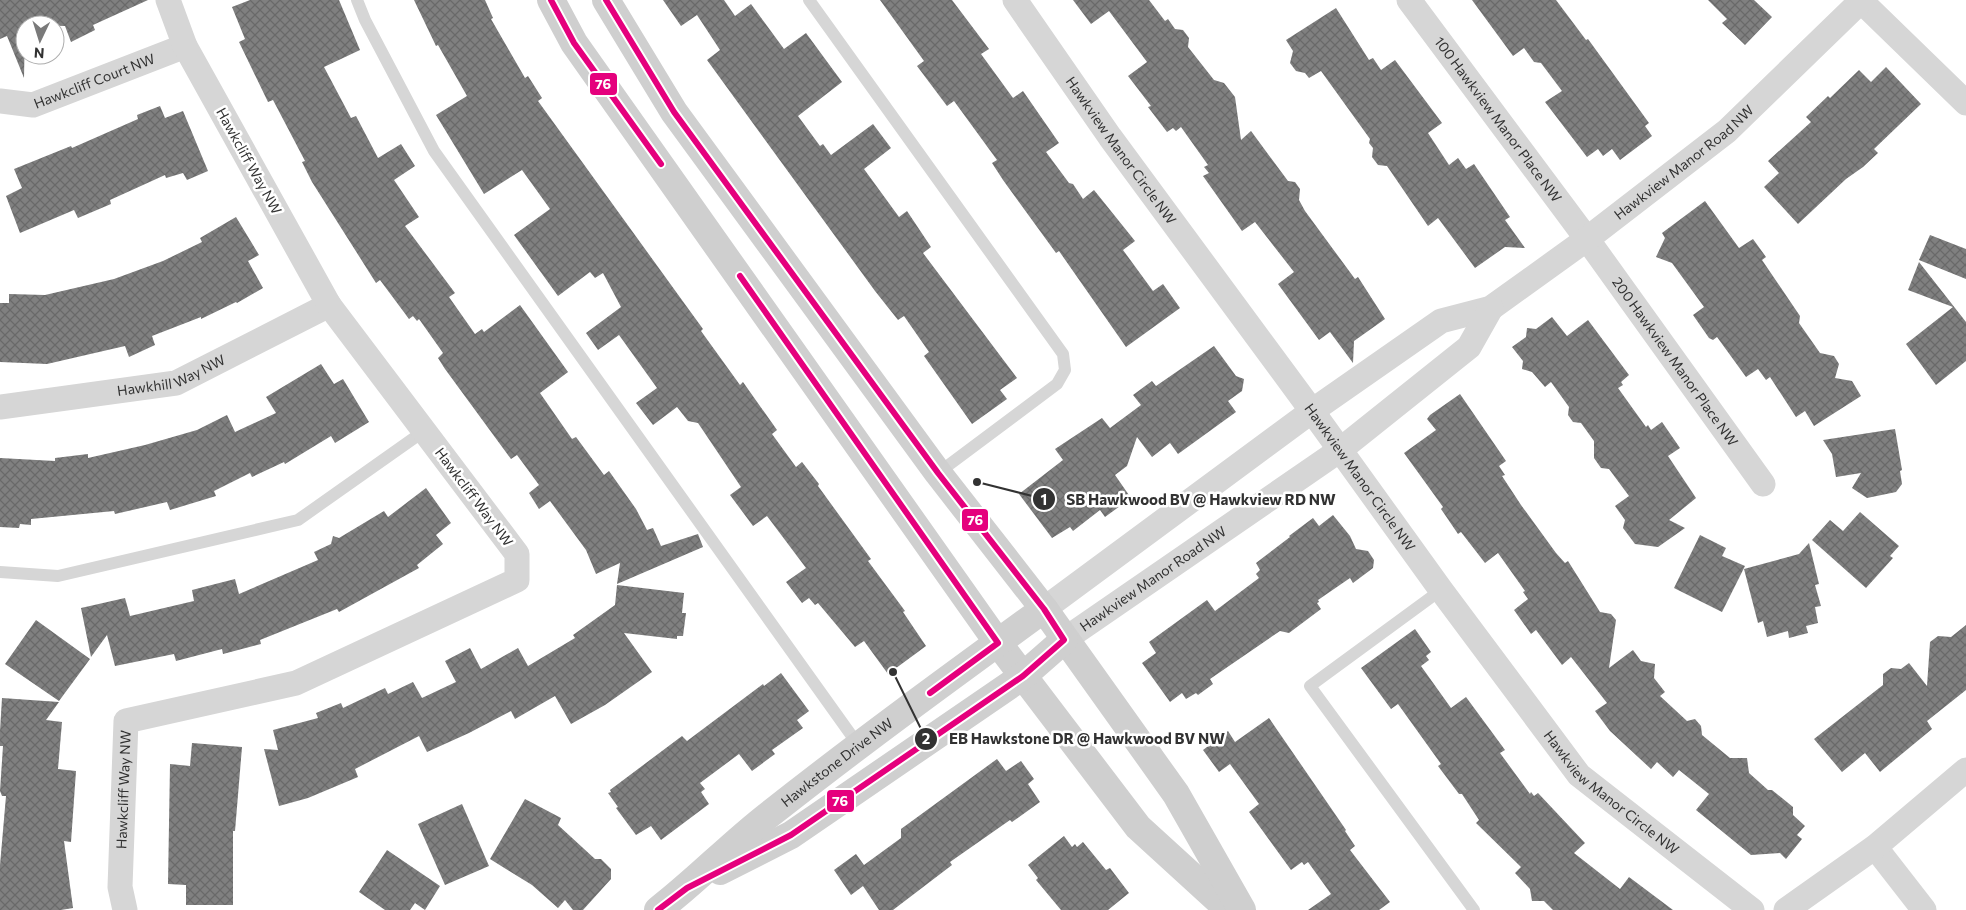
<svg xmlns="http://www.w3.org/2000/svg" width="1966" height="910" font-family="Commissioner,sans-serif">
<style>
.building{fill:url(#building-cross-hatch)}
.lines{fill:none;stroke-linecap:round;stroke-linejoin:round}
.lane{stroke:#d6d6d6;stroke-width:12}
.street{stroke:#d6d6d6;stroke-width:25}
.secondary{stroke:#cfcfcf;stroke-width:28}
.bus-1-casing{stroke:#fff;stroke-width:10}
.bus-1{stroke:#e5007d;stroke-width:6}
.labels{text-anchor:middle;stroke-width:5;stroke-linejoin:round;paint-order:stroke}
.street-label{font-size:14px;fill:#323232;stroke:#fff}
.leader{fill:none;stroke:#323232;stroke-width:2}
.callout-dot{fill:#323232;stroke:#fff;stroke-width:2}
.mark-label{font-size:15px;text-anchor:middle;font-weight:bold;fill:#fff}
.callout-label{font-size:15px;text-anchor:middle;font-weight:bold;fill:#323232;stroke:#fff;stroke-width:5;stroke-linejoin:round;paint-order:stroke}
.line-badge{stroke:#fff;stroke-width:2}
.badge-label{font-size:14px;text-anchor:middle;font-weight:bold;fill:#fff}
</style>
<defs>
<pattern id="building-cross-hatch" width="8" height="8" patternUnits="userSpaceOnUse" patternTransform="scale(1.25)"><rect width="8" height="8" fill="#808080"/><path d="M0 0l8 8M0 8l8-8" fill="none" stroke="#696969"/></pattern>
</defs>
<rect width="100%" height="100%" fill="#fff"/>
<path class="building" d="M0,0H148L93,25L95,30L71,42L65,26L25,25L24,78L7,36L0,39Z
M250,0H339L360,50L324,67L351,118L356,116L378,158L401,144L415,166L394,180L419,217L405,226L455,293L449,297L475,334L482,329L484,332L520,305L568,372L540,393L572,439L576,437L604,475L609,471L636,509L647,530L653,528L661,546L698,534L703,547L617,584L620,563L596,574L586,550L550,501L539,509L529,493L539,485L517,455L511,459L445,369L438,358L443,353L419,319L417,321L413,316L409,319L380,280L376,283L312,182L302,162L305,161L273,100L268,102L239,42L245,39L232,7Z
M414,0H485L493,18L491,19L525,78L528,76L542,98L538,101L687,307L703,329L701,331L740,385L743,382L777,430L772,434L796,467L802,462L819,484L818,486L871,559L868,561L905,611L903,612L926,646L888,674L864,641L855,647L818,603L815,605L809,598L802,603L786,582L806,568L767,516L753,526L730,495L741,487L698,423L688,421L677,407L653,425L636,403L657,388L619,335L598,350L586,333L621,307L603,273L595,278L590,272L558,296L514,235L550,209L522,170L484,194L436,115L467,96L438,45L436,46Z
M663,0H724L735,16L751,4L784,49L806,33L842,82L798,116L820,146L823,144L831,155L873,124L891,148L864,169L899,217L907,211L931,247L923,253L1017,378L1000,390L1007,399L972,424L924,356L929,352L904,316L898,320L875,291L707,60L720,50L697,15L681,26Z
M880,0H952L989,49L981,54L1013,98L1023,91L1059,143L1046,152L1069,183L1073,184L1083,199L1094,190L1135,241L1123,250L1153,291L1163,284L1180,308L1126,347L1059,251L1056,253L1003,180L992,163L997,160L954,101L947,106L917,66L924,61Z
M1073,0H1149L1165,21L1168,19L1175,29L1183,30L1189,38L1188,47L1214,80L1224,83L1235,97L1241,140L1251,131L1288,181L1295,182L1300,189L1299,200L1305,211L1355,279L1358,277L1385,319L1354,341L1353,363L1330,332L1319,340L1278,284L1294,272L1255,222L1242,231L1203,176L1209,173L1204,167L1208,165L1181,127L1176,131L1173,128L1167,132L1148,107L1151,106L1128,76L1147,62L1109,11L1091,24Z
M1472,0H1556L1586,40L1588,39L1649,123L1645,126L1652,136L1620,160L1612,149L1603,156L1598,149L1587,157L1545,102L1562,91L1541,63L1534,62L1524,48L1513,56Z
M1708,0H1754L1772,17L1745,45L1722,23L1727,19Z
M1336,8L1369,60L1373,58L1381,70L1395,60L1442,123L1428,133L1449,165L1458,158L1466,169L1474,164L1510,217L1505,220L1525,248L1505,247L1475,268L1438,218L1428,226L1387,166L1378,165L1372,157L1373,148L1369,143L1370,139L1321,71L1309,78L1305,73L1296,71L1290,63L1293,51L1286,40Z
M1886,67L1921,104L1874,149L1878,153L1863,167L1846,179L1798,224L1764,187L1779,173L1768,161L1811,122L1806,117L1828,96L1830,98L1859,70L1871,82Z
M160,106L165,118L183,111L208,171L187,180L183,173L166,178L165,175L110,200L111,204L78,218L74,210L20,233L6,196L22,188L14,169L71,146L72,148L138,119L137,115Z
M1705,201L1739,248L1753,239L1766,257L1762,260L1800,316L1799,323L1820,353L1834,356L1839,364L1835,378L1852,381L1861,396L1814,426L1805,411L1796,417L1770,377L1766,380L1758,369L1746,377L1717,337L1713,340L1709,338L1693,315L1704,307L1672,263L1656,257L1665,238L1662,233Z
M236,217L259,255L248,261L263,288L237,303L236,302L201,319V317L152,336L155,345L129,357L125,346L47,364L0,362V303H9V294L45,295L114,279L163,261L202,242L200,238Z
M1930,235L1966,249V279L1919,260Z
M1919,262L1966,322V361L1936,385L1906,344L1953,307L1908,290Z
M1552,317L1567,336L1588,320L1629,375L1621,382L1623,385L1618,388L1646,427L1648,425L1651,430L1662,422L1680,448L1668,456L1696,498L1669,520L1685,528L1658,547L1635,544L1623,528L1625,520L1615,506L1629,496L1609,469L1601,468L1594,458V441L1581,423L1573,422L1568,415L1569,407L1551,382L1545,387L1532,372L1522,369L1523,361L1512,347L1526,337L1527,328L1536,329Z
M1214,346L1236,376L1244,379L1242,391L1228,401L1236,412L1178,454L1170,443L1152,457L1137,437L1127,466L1115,475L1131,498L1105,517L1100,510L1073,531L1070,527L1052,538L1019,494L1063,460L1055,449L1102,418L1110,428L1141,405L1133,395L1152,381L1156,386Z
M321,364L334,384L343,379L369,422L335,443L331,436L285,464L284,462L252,477L250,473L214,491L216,496L170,510L167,502L115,514L114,511L31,519V525L20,524L19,528L0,527V458L55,461V458L88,454V458L145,445L197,430L227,415L235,432L276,413L266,397Z
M1460,394L1506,461L1499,466L1505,475L1502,476L1521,505L1556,553L1565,563L1568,561L1600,612L1611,614L1616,620L1609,668L1633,650L1641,661L1655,664L1654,678L1665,692L1660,696L1687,721L1695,719L1701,726L1702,735L1730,758H1747L1749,773L1768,790H1772L1793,807V815L1805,826L1797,835L1802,839L1786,859L1780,853L1751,855L1696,810L1709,794L1679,770L1673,777L1657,762L1651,769L1610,731L1595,711L1607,703L1571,657L1562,665L1536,630L1531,634L1514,610L1528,599L1523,592L1525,591L1498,553L1485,563L1461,532L1458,534L1441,509L1443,507L1404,453L1436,430L1427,419L1430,415Z
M1895,429L1902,470L1900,471L1902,484L1896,492L1867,498L1852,488L1861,473L1836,477L1832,454L1823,440Z
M426,488L451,523L436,535L443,544L417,565L419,568L339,612L337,609L260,640L261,644L223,654L222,649L176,661L174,654L115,666L107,635L91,657L81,608L125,598L130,616L194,601L192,590L235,579L239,594L318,560L314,552L331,544L333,536L339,538L384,511L388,517Z
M1860,512L1899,546L1890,556L1893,558L1866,588L1812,540L1830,520L1843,531Z
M1333,515L1350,536L1356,549L1368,551L1374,560L1373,568L1353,583L1350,578L1318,600L1319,602L1317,603L1321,609L1289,633L1280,631L1210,679L1213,684L1198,695L1196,693L1186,699L1182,693L1170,702L1142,663L1156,653L1149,642L1207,600L1215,611L1259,578L1256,574L1260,570L1256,563L1290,537L1289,536L1313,518L1319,526Z
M1700,535L1726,548L1722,556L1745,566L1722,612L1674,588Z
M1809,543L1819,584L1815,585L1821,606L1815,607L1818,623L1806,626L1808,633L1789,638L1788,631L1767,637L1763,621L1758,623L1744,569L1799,554Z
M617,585L684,593L682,613H686L683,636H677V639L624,633L652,672L605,705L571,724L555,696L515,719L511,711L469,733L427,752L419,736L355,769L358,777L308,798L279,806L264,749L278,750L273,730L318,718L316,713L341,703L343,708L385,688L388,694L413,682L422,698L456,682L445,661L470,648L481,669L518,648L528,666L575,638L573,635L615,605Z
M36,620L90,659L59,701L5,664Z
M1966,625V690L1927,721L1932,729L1880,772L1865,753L1842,772L1814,739L1883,685V674L1891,668L1901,669L1909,663L1927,686L1930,642L1938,636L1951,637Z
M1415,629L1431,652L1426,656L1429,660L1421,666L1451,708L1466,697L1505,750L1500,753L1530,794L1531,792L1534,796L1538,793L1585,843L1574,853L1620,889L1629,877L1673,910H1553L1544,901H1532L1530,889L1515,873L1521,867L1476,823L1479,820L1462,794H1459L1438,766L1441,764L1398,704L1391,709L1361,668Z
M781,673L809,711L797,720L803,728L772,750L775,754L752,771L739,754L700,783L705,789L701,792L709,804L661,840L651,826L636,835L616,808L618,807L608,793L611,792L610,790L682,736L687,741L763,684L764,686Z
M2,698L59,702L46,720L62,722L58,769L76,771L71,842L64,841L73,908L61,910H0V865L6,796H2L0,791L3,746H0V731Z
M1269,718L1346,830L1345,831L1355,846L1350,850L1390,902L1379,910H1308L1331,894L1308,862L1304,865L1302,862L1291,870L1249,812L1259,804L1230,764L1219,772L1203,750L1228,731L1235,742Z
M192,743L242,747L235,831H233V905H186V885L168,884L170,764L190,766Z
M997,759L1006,771L1021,761L1034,779L1028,784L1040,802L1012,822L1010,820L950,862L952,865L893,910H879L863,886L851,895L834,870L856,854L864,865L901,838V829Z
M525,799L561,818L558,825L595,859H601L611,869V879L583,910H573L565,900L558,908L532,885L490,859Z
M462,804L489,866L445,885L418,824Z
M1064,836L1072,847L1075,844L1077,847L1083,842L1106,870L1110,868L1129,893L1108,910H1061L1036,880L1038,878L1028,865Z
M387,850L440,886L425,910L415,903L410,910H385L359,892Z"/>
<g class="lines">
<path class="lane" d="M357,0L365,20L434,151L859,746
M809,0L1063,354L1065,370L1057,384L938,473
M0,572L58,576L298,520L424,431
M1441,590L1310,686L1474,910"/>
<g class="street">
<path id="s1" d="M1015,0L1110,137L1312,411L1441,590L1579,775L1752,910"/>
<path id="s2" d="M1409,0L1587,239L1763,484"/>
<path d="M1860,0L1966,103"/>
<path id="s3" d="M0,101L33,105L185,46"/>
<path id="s4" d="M0,407L176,383L329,305"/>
<path id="s5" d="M1044,609L1312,411L1441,321L1491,308L1587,239L1727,131L1861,1"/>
<path id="s6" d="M1064,640L1340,450L1469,347L1491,308"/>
<path d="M1875,847L1924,910"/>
<path id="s7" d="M125,910L120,887L126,721L296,683L517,580V554L329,305L185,46L168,0"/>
<path d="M1786,910L1875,847L1966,770"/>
</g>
<g class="secondary">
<path d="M551,0L574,43L998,643L1138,827L1229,910"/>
<path d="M606,0L674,112L938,473L1044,609L1176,794L1242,910"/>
<path d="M720,871L791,835L1023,676L1064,640"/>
<path id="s8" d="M658,910C697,880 731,844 770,814C860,743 952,676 1044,609"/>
</g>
<defs>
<path id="bus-1" d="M551,0L574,43L661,164
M606,0L674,112L938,473L1044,609L1064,640L1023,676L791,835L687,888L658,910
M740,276L998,643L930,693"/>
</defs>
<use href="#bus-1" class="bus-1-casing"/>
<use href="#bus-1" class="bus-1"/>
</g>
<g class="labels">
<g class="street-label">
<text dy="5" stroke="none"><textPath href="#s3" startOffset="99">Hawkcliff Court NW</textPath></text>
<text dy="5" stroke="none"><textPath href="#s2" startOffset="149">100 Hawkview Manor Place NW</textPath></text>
<text dy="5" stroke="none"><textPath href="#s1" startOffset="184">Hawkview Manor Circle NW</textPath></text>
<text transform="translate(249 161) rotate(61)" y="5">Hawkcliff Way NW</text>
<text dy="5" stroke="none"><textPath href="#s5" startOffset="784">Hawkview Manor Road NW</textPath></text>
<text dy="5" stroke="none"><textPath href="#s2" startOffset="449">200 Hawkview Manor Place NW</textPath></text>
<text dy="5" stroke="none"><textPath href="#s4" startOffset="175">Hawkhill Way NW</textPath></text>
<text dy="5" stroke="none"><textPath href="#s1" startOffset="589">Hawkview Manor Circle NW</textPath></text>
<text transform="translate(474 497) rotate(53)" y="5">Hawkcliff Way NW</text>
<text dy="5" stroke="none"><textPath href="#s6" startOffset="108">Hawkview Manor Road NW</textPath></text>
<text dy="5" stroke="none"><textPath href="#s8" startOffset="232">Hawkstone Drive NW</textPath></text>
<text dy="5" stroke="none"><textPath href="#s7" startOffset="121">Hawkcliff Way NW</textPath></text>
<text dy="5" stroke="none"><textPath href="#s1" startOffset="994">Hawkview Manor Circle NW</textPath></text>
</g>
</g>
<path class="leader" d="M977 482L1044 499M893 672L926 739"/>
<g class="callout-dot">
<circle cx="977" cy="482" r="5"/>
<circle cx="893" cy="672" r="5"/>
<circle cx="1044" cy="499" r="12"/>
<circle cx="926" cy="739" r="12"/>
</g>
<g class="mark-label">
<text x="1044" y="505">1</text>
<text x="926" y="744">2</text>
</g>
<g class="callout-label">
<text x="1201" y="505">SB Hawkwood BV @ Hawkview RD NW</text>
<text x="1087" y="744">EB Hawkstone DR @ Hawkwood BV NW</text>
</g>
<g class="line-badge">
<rect x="589" y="72" width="29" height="24" rx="5" fill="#e5007d"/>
<rect x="961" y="508" width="28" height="24" rx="5" fill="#e5007d"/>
<rect x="826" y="789" width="29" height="24" rx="5" fill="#e5007d"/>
</g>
<g class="badge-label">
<text x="603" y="89">76</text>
<text x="975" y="525">76</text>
<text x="840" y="806">76</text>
</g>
<g transform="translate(40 40) rotate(184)"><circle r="24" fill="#ffffff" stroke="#adadad"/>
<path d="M0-4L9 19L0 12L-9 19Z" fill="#7a7a7a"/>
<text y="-8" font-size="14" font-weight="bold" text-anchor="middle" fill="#323232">N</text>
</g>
</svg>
